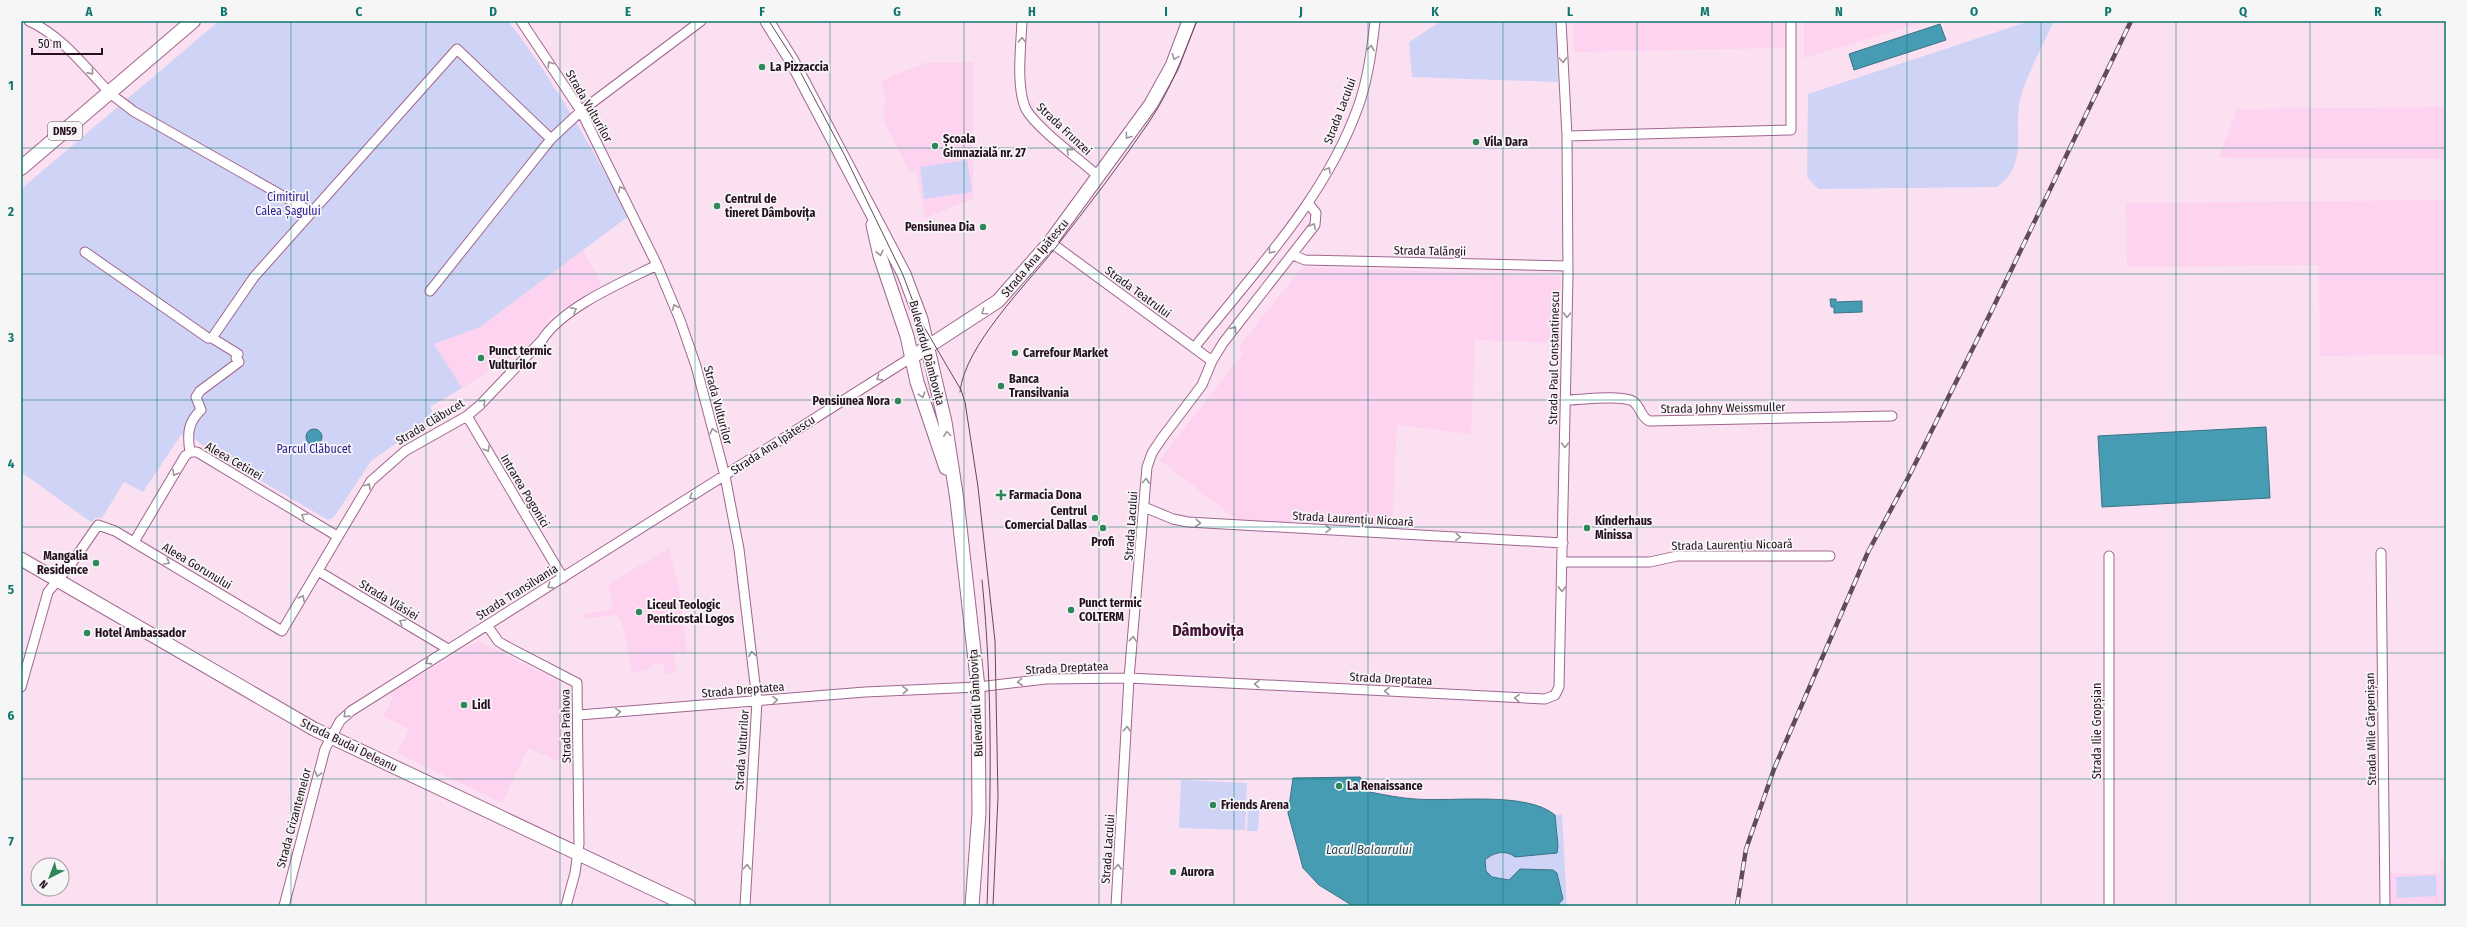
<svg xmlns="http://www.w3.org/2000/svg" width="2467" height="927" font-family="'Fira Sans Condensed',sans-serif">
<style>
.built{fill:#fed3f0}
.green{fill:#cfd4f7}
.water{fill:#459cb3;stroke:#3c7287}
.lines{fill:none;stroke-linecap:round;stroke-linejoin:round}
.street-casing{stroke:#a0668f;stroke-width:11}
.secondary-casing{stroke:#a0668f;stroke-width:15}
.primary-casing{stroke:#a0668f;stroke-width:16}
.street{stroke:#fff;stroke-width:9}
.secondary{stroke:#fff;stroke-width:13}
.primary{stroke:#fff;stroke-width:14}
.tram{stroke:#624a5c;stroke-width:1}
.rail-casing{stroke:#624a5c;stroke-width:4.5}
.rail{stroke:#f6f6f6;stroke-width:3;stroke-dasharray:9;stroke-linecap:butt}
.oneway{stroke:#9d939b}
.grid{fill:none;stroke:#0f766e;stroke-width:1;stroke-opacity:0.55}
.poi-dot{fill:#2e865b;stroke:#f6f6f6;stroke-width:1.5}
.labels{text-anchor:middle;stroke-width:3.5;stroke-linejoin:round;paint-order:stroke}
.shield{fill:#f6f6f6;stroke:#645460;stroke-width:1}
.shield-label{font-size:11px;font-weight:bold;fill:#260f20}
.poi-label{font-size:12px;font-weight:bold;fill:#260f20;stroke:#f6f6f6;text-anchor:start}
.street-label{font-size:12px;fill:#260f20;stroke:#f6f6f6}
.park-label{font-size:12px;fill:#302298;stroke:#f6f6f6}
.water-label{font-size:13px;font-style:italic;fill:#2e4951;stroke:#f6f6f6}
.district-label{font-size:16px;font-weight:bold;fill:#441238;stroke:#f6f6f6}
.neatline{fill:none;stroke:#0f766e;stroke-width:1.5}
.grid-label{font-size:13px;text-anchor:middle;font-weight:bold;fill:#0f766e}
</style>
<rect width="100%" height="100%" fill="#fbe0f2"/>
<path class="built" d="M1573,21H1785V48L1574,52Z
M1804,21H1927L1804,58Z
M973,62V199L925,218L916,170L910,172L884,122L885,94L881,81L924,63Z
M2446,107V159L2219,158L2237,109Z
M2446,200V354L2320,356L2319,265L2127,267L2126,203Z
M582,249L602,285L552,316L526,348L462,388L434,344L480,327Z
M1302,267L1560,276L1559,343L1475,340L1471,434L1397,425L1392,527L1238,521L1160,460L1243,353L1238,348Z
M669,548L679,588L687,652L674,653L676,673L665,674L664,664H653V668L632,673L625,633L618,615L583,619L582,614L611,610L613,607L609,584Z
M478,641L558,681L561,695L567,765L528,748L502,803L397,753L409,729L383,716L393,697L388,694Z
M2440,859H2446V906H2389L2388,873L2440,874Z"/>
<path class="green" d="M219,21H508C555,81 592,149 629,216L480,327L434,344L462,388L430,407L435,416L371,461L334,517L328,520L210,451L195,439L181,435L143,492L124,482L102,518H96L91,522L21,472V189Z
M1443,21H1556L1558,82L1412,77L1409,42C1421,35 1430,27 1443,21Z
M2030,21H2054C2044,43 2025,78 2020,100C2013,131 2029,164 1997,187L1818,189L1807,177L1808,94Z
M967,160L972,192L924,199L920,167Z
M1181,780L1247,783L1245,830L1179,828Z
M1248,804H1260L1258,831H1247Z
M1562,814L1567,906H1557L1563,898L1520,869L1510,880L1492,877L1486,871L1484,860L1497,853H1557L1558,846L1555,815Z
M2436,875L2437,896L2397,898L2396,877Z"/>
<path class="water" d="M1940,24L1946,40L1854,70L1849,54Z
M1830,299H1836V302L1862,301V312L1834,313V307H1831Z
M2266,427L2270,498L2102,507L2098,436Z
M306 437a8 8 0 1 1 16 0a8 8 0 1 1-16 0Z
M1360,777L1370,792C1385,795 1400,798 1415,799C1454,802 1526,791 1555,815L1558,846L1557,853L1515,857C1505,849 1493,853 1485,860L1486,871L1492,877L1509,880L1520,869L1553,870L1557,873L1563,899L1557,906H1353L1319,885L1303,868L1288,813L1293,778Z"/>
<g class="lines">
<defs>
<path id="street" d="M29,21C62,36 84,66 109,92C116,99 125,104 133,111L311,212
M521,21L581,111L657,265L680,320L696,366L725,476L739,549L757,701L745,906
M1022,21C1021,46 1016,84 1025,107C1033,126 1082,161 1099,177
M1567,136L1791,130V21
M1050,242L1212,361
M85,252L208,338H212L238,354L236,358L239,362L200,391L196,397L201,410C188,422 187,434 190,452
M1293,255L1305,260L1568,266
M430,291L551,139L581,111L701,21
M212,338L254,277L457,49L551,139
M1194,348C1253,273 1325,199 1358,107C1368,80 1372,50 1375,21
M1565,400C1580,400 1624,394 1634,402C1641,408 1640,416 1649,421L1892,416
M467,416L563,578
M1144,507L1173,519L1188,522L1563,543
M134,542L185,456L190,452H197L337,536
M2381,553L2385,906
M1563,562H1650L1677,556H1830
M318,571L448,649
M487,625L498,641L504,645L577,683L579,844L575,873L566,906
M21,687L48,592L71,564L98,525L115,531L282,631L371,481L405,451L467,416L480,405L542,340C563,307 623,282 657,265
M579,715L865,692L978,687L1046,679L1129,678L1545,699L1555,695L1559,687L1568,276L1567,136L1561,21
M284,906L325,749L340,721L351,711L912,357
M1116,906L1129,678L1147,467L1152,453L1162,438L1202,385L1212,361L1223,343L1315,225L1316,213L1308,203
M2109,906V556"/>
<path id="secondary" d="M767,21L792,61L904,274L921,319L945,422L957,500L978,687L979,813L972,906
M873,225L880,256L907,336L917,382L946,468
M912,357L998,301L1050,242L1151,104L1172,66L1189,21
M21,559L314,729L689,906"/>
<path id="primary" d="M21,168L193,21"/>
</defs>
<use href="#street" class="street-casing"/>
<use href="#secondary" class="secondary-casing"/>
<use href="#primary" class="primary-casing"/>
<use href="#street" class="street"/>
<use href="#secondary" class="secondary"/>
<use href="#primary" class="primary"/>
<path class="tram" d="M769,21L794,60L844,154L903,275L920,320L961,390L965,402L978,487L995,641L998,797L993,906
M960,392C964,346 1028,283 1056,247C1088,206 1120,165 1149,122C1170,91 1183,56 1197,21
M982,580C993,689 991,797 987,906"/>
<defs>
<path id="rail" d="M1737,906L1746,849L1774,769L1868,552L1909,476L1992,310L2131,21"/>
</defs>
<use href="#rail" class="rail-casing"/>
<use href="#rail" class="rail"/>
</g>
<defs><path id="oneway-chevron" d="M-2-3.5L2.5 0L-2 3.5" fill="none" stroke-width="1.6" stroke-linecap="round" stroke-linejoin="round"/></defs>
<g class="oneway">
<use href="#oneway-chevron" transform="translate(1022 40) rotate(-88)"/>
<use href="#oneway-chevron" transform="translate(1371 48) rotate(-81)"/>
<use href="#oneway-chevron" transform="translate(1175 57) rotate(111)"/>
<use href="#oneway-chevron" transform="translate(1563 60) rotate(87)"/>
<use href="#oneway-chevron" transform="translate(550 64) rotate(-124)"/>
<use href="#oneway-chevron" transform="translate(91 72) rotate(48)"/>
<use href="#oneway-chevron" transform="translate(1128 136) rotate(126)"/>
<use href="#oneway-chevron" transform="translate(1069 151) rotate(-139)"/>
<use href="#oneway-chevron" transform="translate(1328 170) rotate(-60)"/>
<use href="#oneway-chevron" transform="translate(621 189) rotate(-117)"/>
<use href="#oneway-chevron" transform="translate(1313 226) rotate(-62)"/>
<use href="#oneway-chevron" transform="translate(1271 251) rotate(128)"/>
<use href="#oneway-chevron" transform="translate(880 253) rotate(76)"/>
<use href="#oneway-chevron" transform="translate(675 307) rotate(-113)"/>
<use href="#oneway-chevron" transform="translate(574 310) rotate(-29)"/>
<use href="#oneway-chevron" transform="translate(984 312) rotate(145)"/>
<use href="#oneway-chevron" transform="translate(1567 315) rotate(91)"/>
<use href="#oneway-chevron" transform="translate(1234 329) rotate(-52)"/>
<use href="#oneway-chevron" transform="translate(879 378) rotate(148)"/>
<use href="#oneway-chevron" transform="translate(922 395) rotate(72)"/>
<use href="#oneway-chevron" transform="translate(483 402) rotate(-45)"/>
<use href="#oneway-chevron" transform="translate(713 431) rotate(-105)"/>
<use href="#oneway-chevron" transform="translate(947 434) rotate(-98)"/>
<use href="#oneway-chevron" transform="translate(1565 445) rotate(91)"/>
<use href="#oneway-chevron" transform="translate(487 449) rotate(59)"/>
<use href="#oneway-chevron" transform="translate(175 473) rotate(121)"/>
<use href="#oneway-chevron" transform="translate(1146 481) rotate(-86)"/>
<use href="#oneway-chevron" transform="translate(368 486) rotate(-58)"/>
<use href="#oneway-chevron" transform="translate(692 497) rotate(148)"/>
<use href="#oneway-chevron" transform="translate(304 516) rotate(-149)"/>
<use href="#oneway-chevron" transform="translate(1198 523) rotate(4)"/>
<use href="#oneway-chevron" transform="translate(1328 529) rotate(3)"/>
<use href="#oneway-chevron" transform="translate(1458 537) rotate(3)"/>
<use href="#oneway-chevron" transform="translate(167 562) rotate(31)"/>
<use href="#oneway-chevron" transform="translate(550 586) rotate(148)"/>
<use href="#oneway-chevron" transform="translate(1562 589) rotate(91)"/>
<use href="#oneway-chevron" transform="translate(302 598) rotate(-60)"/>
<use href="#oneway-chevron" transform="translate(402 622) rotate(-149)"/>
<use href="#oneway-chevron" transform="translate(1133 639) rotate(-84)"/>
<use href="#oneway-chevron" transform="translate(752 654) rotate(-97)"/>
<use href="#oneway-chevron" transform="translate(428 662) rotate(148)"/>
<use href="#oneway-chevron" transform="translate(1020 682) rotate(174)"/>
<use href="#oneway-chevron" transform="translate(1257 684) rotate(-177)"/>
<use href="#oneway-chevron" transform="translate(905 690) rotate(-3)"/>
<use href="#oneway-chevron" transform="translate(1387 691) rotate(-177)"/>
<use href="#oneway-chevron" transform="translate(1517 698) rotate(-177)"/>
<use href="#oneway-chevron" transform="translate(775 700) rotate(-5)"/>
<use href="#oneway-chevron" transform="translate(618 712) rotate(-5)"/>
<use href="#oneway-chevron" transform="translate(346 715) rotate(136)"/>
<use href="#oneway-chevron" transform="translate(1127 729) rotate(-87)"/>
<use href="#oneway-chevron" transform="translate(318 774) rotate(105)"/>
<use href="#oneway-chevron" transform="translate(747 867) rotate(-87)"/>
<use href="#oneway-chevron" transform="translate(1118 867) rotate(-87)"/>
</g>
<path class="grid" d="M157,21V906M291,21V906M426,21V906M560,21V906M695,21V906M830,21V906M964,21V906M1099,21V906M1234,21V906M1368,21V906M1503,21V906M1637,21V906M1772,21V906M1907,21V906M2041,21V906M2176,21V906M2310,21V906M21,148H2446M21,274H2446M21,400H2446M21,527H2446M21,653H2446M21,779H2446"/>
<g class="poi-dot">
<circle cx="762" cy="67" r="4"/>
<circle cx="1476" cy="142" r="4"/>
<circle cx="935" cy="146" r="4"/>
<circle cx="717" cy="206" r="4"/>
<circle cx="983" cy="227" r="4"/>
<circle cx="1015" cy="353" r="4"/>
<circle cx="481" cy="358" r="4"/>
<circle cx="1001" cy="386" r="4"/>
<circle cx="898" cy="401" r="4"/>
<path d="M999 489h4v4h4v4h-4v4h-4v-4h-4v-4h4z"/>
<circle cx="1095" cy="518" r="4"/>
<circle cx="1103" cy="528" r="4"/>
<circle cx="1587" cy="528" r="4"/>
<circle cx="96" cy="563" r="4"/>
<circle cx="1071" cy="610" r="4"/>
<circle cx="639" cy="612" r="4"/>
<circle cx="87" cy="633" r="4"/>
<circle cx="464" cy="705" r="4"/>
<circle cx="1339" cy="786" r="4"/>
<circle cx="1213" cy="805" r="4"/>
<circle cx="1173" cy="872" r="4"/>
</g>
<g class="labels">
<rect class="shield" x="48" y="122" width="34" height="18" rx="3"/>
<g class="shield-label">
<text x="65" y="135">DN59</text>
</g>
<g class="poi-label">
<text x="770" y="71">La Pizzaccia</text>
<text x="943" y="143">Școala<tspan x="943" dy="14">Gimnazială nr. 27</tspan></text>
<text x="1484" y="146">Vila Dara</text>
<text x="725" y="203">Centrul de<tspan x="725" dy="14">tineret Dâmbovița</tspan></text>
<text x="975" y="231" text-anchor="end">Pensiunea Dia</text>
<text x="489" y="355">Punct termic<tspan x="489" dy="14">Vulturilor</tspan></text>
<text x="1023" y="357">Carrefour Market</text>
<text x="1009" y="383">Banca<tspan x="1009" dy="14">Transilvania</tspan></text>
<text x="890" y="405" text-anchor="end">Pensiunea Nora</text>
<text x="1009" y="499">Farmacia Dona</text>
<text x="1087" y="515" text-anchor="end">Centrul<tspan x="1087" dy="14">Comercial Dallas</tspan></text>
<text x="1595" y="525">Kinderhaus<tspan x="1595" dy="14">Minissa</tspan></text>
<text x="1103" y="546" text-anchor="middle">Profi</text>
<text x="88" y="560" text-anchor="end">Mangalia<tspan x="88" dy="14">Residence</tspan></text>
<text x="1079" y="607">Punct termic<tspan x="1079" dy="14">COLTERM</tspan></text>
<text x="647" y="609">Liceul Teologic<tspan x="647" dy="14">Penticostal Logos</tspan></text>
<text x="95" y="637">Hotel Ambassador</text>
<text x="472" y="709">Lidl</text>
<text x="1347" y="790">La Renaissance</text>
<text x="1221" y="809">Friends Arena</text>
<text x="1181" y="876">Aurora</text>
</g>
<g class="street-label">
<text transform="translate(589 106) rotate(60)" y="4">Strada Vulturilor</text>
<text transform="translate(1340 111) rotate(-69)" y="4">Strada Lacului</text>
<text transform="translate(1064 129) rotate(43)" y="4">Strada Frunzei</text>
<text transform="translate(1430 251) rotate(1)" y="4">Strada Talăngii</text>
<text transform="translate(1035 258) rotate(-50)" y="4">Strada Ana Ipătescu</text>
<text transform="translate(1138 292) rotate(36)" y="4">Strada Teatrului</text>
<text transform="translate(927 353) rotate(75)" y="4">Bulevardul Dâmbovița</text>
<text transform="translate(1554 358) rotate(-89)" y="4">Strada Paul Constantinescu</text>
<text transform="translate(718 405) rotate(75)" y="4">Strada Vulturilor</text>
<text transform="translate(1723 408) rotate(-1)" y="4">Strada Johny Weissmuller</text>
<text transform="translate(430 422) rotate(-31)" y="4">Strada Clăbucet</text>
<text transform="translate(773 445) rotate(-33)" y="4">Strada Ana Ipătescu</text>
<text transform="translate(234 461) rotate(30)" y="4">Aleea Cetinei</text>
<text transform="translate(525 491) rotate(59)" y="4">Intrarea Pogonici</text>
<text transform="translate(1353 519) rotate(3)" y="4">Strada Laurențiu Nicoară</text>
<text transform="translate(1131 526) rotate(-86)" y="4">Strada Lacului</text>
<text transform="translate(1732 545) rotate(-1)" y="4">Strada Laurențiu Nicoară</text>
<text transform="translate(197 566) rotate(31)" y="4">Aleea Gorunului</text>
<text transform="translate(517 592) rotate(-32)" y="4">Strada Transilvania</text>
<text transform="translate(389 600) rotate(31)" y="4">Strada Vlăsiei</text>
<text transform="translate(1067 668) rotate(-3)" y="4">Strada Dreptatea</text>
<text transform="translate(1391 679) rotate(3)" y="4">Strada Dreptatea</text>
<text transform="translate(743 690) rotate(-5)" y="4">Strada Dreptatea</text>
<text transform="translate(976 703) rotate(-93)" y="4">Bulevardul Dâmbovița</text>
<text transform="translate(566 726) rotate(-91)" y="4">Strada Prahova</text>
<text transform="translate(2371 729) rotate(-91)" y="4">Strada Mile Cărpenișan</text>
<text transform="translate(2097 731) rotate(-90)" y="4">Strada Ilie Gropșian</text>
<text transform="translate(349 745) rotate(26)" y="4">Strada Budai Deleanu</text>
<text transform="translate(742 750) rotate(-86)" y="4">Strada Vulturilor</text>
<text transform="translate(294 818) rotate(-75)" y="4">Strada Crizantemelor</text>
<text transform="translate(1108 849) rotate(-86)" y="4">Strada Lacului</text>
</g>
<g class="park-label">
<text x="288" y="201">Cimitirul<tspan x="288" dy="14">Calea Șagului</tspan></text>
<text x="314" y="453">Parcul Clăbucet</text>
</g>
<g class="water-label">
<text x="1369" y="854">Lacul Balaurului</text>
</g>
<g class="district-label">
<text x="1208" y="636">Dâmbovița</text>
</g>
</g>
<rect width="2467" height="927" fill="none" stroke="#f6f6f6" stroke-width="44"/>
<g transform="translate(50 877) rotate(222)"><circle r="19" fill="#f6f6f6" stroke="#a39aa0"/>
<path d="M0-3L7 15L0 10L-7 15Z" fill="#2e865b"/>
<text y="-6" font-size="11" font-weight="bold" text-anchor="middle" fill="#260f20">N</text>
</g>
<path d="M32 48v6h70v-6" fill="none" stroke="#260f20" stroke-width="2"/>
<text x="38" y="48" font-size="12" fill="#260f20" stroke="#f6f6f6" stroke-width="3" paint-order="stroke">50 m</text>
<rect x="22" y="22" width="2423" height="883" class="neatline"/>
<g class="grid-label">
<text x="89" y="16">A</text>
<text x="224" y="16">B</text>
<text x="359" y="16">C</text>
<text x="493" y="16">D</text>
<text x="628" y="16">E</text>
<text x="762" y="16">F</text>
<text x="897" y="16">G</text>
<text x="1032" y="16">H</text>
<text x="1166" y="16">I</text>
<text x="1301" y="16">J</text>
<text x="1435" y="16">K</text>
<text x="1570" y="16">L</text>
<text x="1705" y="16">M</text>
<text x="1839" y="16">N</text>
<text x="1974" y="16">O</text>
<text x="2108" y="16">P</text>
<text x="2243" y="16">Q</text>
<text x="2378" y="16">R</text>
<text x="11" y="90">1</text>
<text x="11" y="216">2</text>
<text x="11" y="342">3</text>
<text x="11" y="468">4</text>
<text x="11" y="594">5</text>
<text x="11" y="720">6</text>
<text x="11" y="846">7</text>
</g>
</svg>
